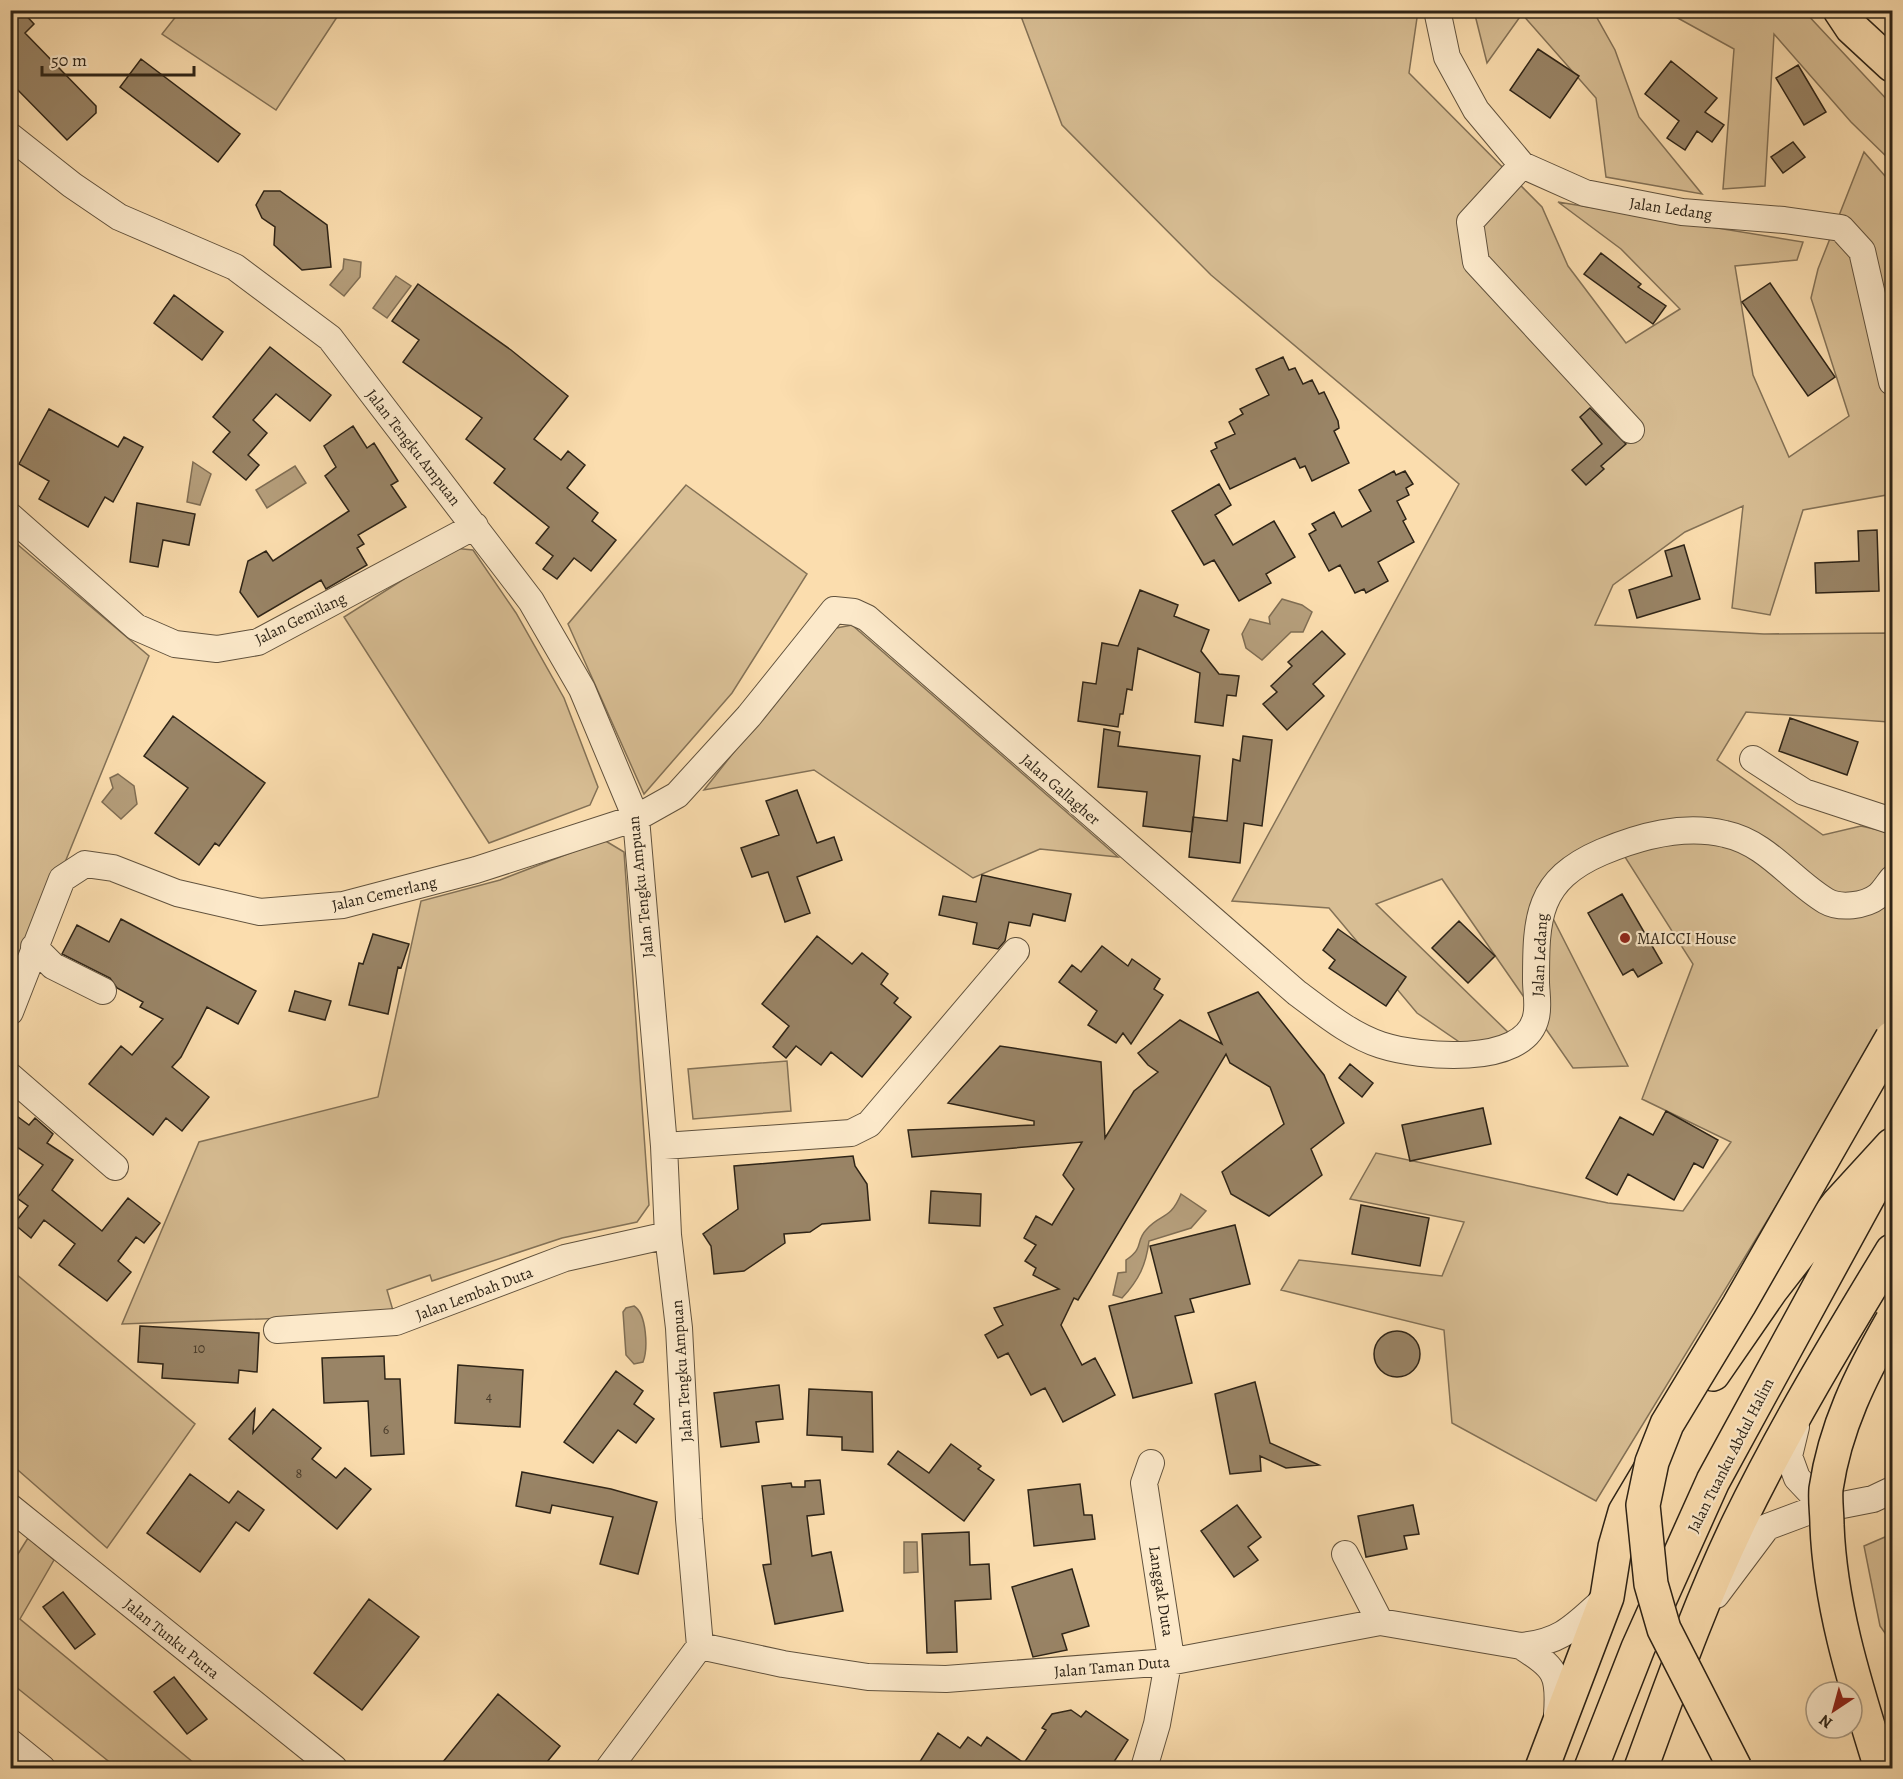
<svg xmlns="http://www.w3.org/2000/svg" width="1903" height="1779" font-family="Alegreya,serif">
<style>
.green{fill:#d8be94;stroke:#837156;stroke-width:1.5}
.water{fill:#b59e7b;stroke:#7f6d53;stroke-width:1.5}
.building{fill:#998466;stroke:#2e2417;stroke-width:1.5}
.lines{fill:none;stroke-linecap:round;stroke-linejoin:round}
.minor-casing{stroke:#61523d;stroke-width:28}
.major-casing{stroke:#2e2417;stroke-width:36}
.minor{stroke:#fce9ca;stroke-width:26}
.major{stroke:#fbddae;stroke-width:33}
.major-bridge-casing{stroke:#2e2417;stroke-width:36;stroke-linecap:butt}
.major-bridge{stroke:#fbddae;stroke-width:33}
.poi-dot{fill:#8f2418;stroke:#fce9ca;stroke-width:2}
.labels{text-anchor:middle;stroke-width:4.5;stroke-linejoin:round;paint-order:stroke}
.number-label{font-size:14px;fill:#493c2b}
.street-label{font-size:16px;fill:#2e2417;stroke:#fce9ca}
.poi-label{font-size:16px;fill:#2e2417;stroke:#fce9ca;text-anchor:start}
</style>
<rect width="100%" height="100%" fill="#fbddae"/>
<filter id="stains"><feTurbulence type="fractalNoise" baseFrequency=".00333" numOctaves="4"/><feColorMatrix values="0 0 0 0 .2 0 0 0 0 .09 0 0 0 0 .02 0 0 0 .5 -.17"/></filter>
<radialGradient id="worn" r=".72"><stop offset=".6" stop-color="#630" stop-opacity="0"/><stop offset="1" stop-color="#630" stop-opacity=".3"/></radialGradient>
<path class="green" d="M181,10H341V11L276,110L162,34Z
M1019,11H1418L1409,73L1542,207L1568,266L1626,343L1680,309L1621,249L1558,202L1803,242L1797,260L1735,266L1753,375L1789,457L1849,416L1811,298L1818,269L1864,152L1892,184V494L1803,510L1770,615L1732,608L1743,506L1685,532L1613,585L1595,625L1764,634L1892,633L1889,722L1746,712L1717,760L1823,835L1861,826L1892,833V1016L1596,1501L1452,1423L1444,1330L1281,1290L1299,1260L1442,1276L1464,1222L1350,1199L1376,1153L1608,1203L1683,1211L1731,1142L1642,1099L1693,964L1613,838L1540,893L1628,1066L1573,1068L1442,879L1376,904L1514,1038L1471,1050L1417,1013L1329,908L1232,901L1459,484L1211,275L1062,125Z
M1474,11H1600L1596,16L1615,50L1639,117L1702,194L1606,177L1596,98L1522,14L1487,63Z
M1665,11H1804L1892,105V162L1851,122L1774,34L1765,186L1723,189L1734,49Z
M686,485L807,574L732,693L644,794L568,624Z
M11,539L149,656L11,995Z
M453,548L473,550L516,613L564,698L598,787L590,805L489,843L344,617Z
M852,625L1118,857L1040,849L973,878L814,770L704,790L831,629Z
M604,840L624,852L649,1205L637,1222L562,1238L432,1281L430,1275L387,1290L394,1314L122,1324L199,1142L378,1097L421,901L500,880Z
M787,1061L791,1111L693,1119L688,1069Z
M10,1269L195,1424L107,1548L11,1464Z
M1892,1534V1643L1880,1626L1864,1546Z
M28,1538L54,1560L20,1619L200,1768H117L11,1683V1565Z"/>
<path class="water" d="M344,259L361,262L360,277L344,296L330,285L343,269Z
M396,276L411,286L387,318L373,308Z
M193,462L211,474L200,505L187,502Z
M295,466L306,483L267,508L256,490Z
M1282,599L1302,605L1312,612L1303,632H1291L1262,660L1246,648L1242,634L1250,619L1270,624L1269,617Z
M118,774L134,786L137,804L121,819L102,802L113,788L110,778Z
M1181,1194L1206,1211L1191,1228L1149,1241C1146,1265 1139,1280 1122,1298L1113,1295L1118,1273L1126,1272V1260C1145,1247 1135,1242 1146,1230C1160,1213 1170,1221 1181,1194Z
M634,1306C647,1314 648,1349 643,1362L634,1364L626,1355L623,1312L626,1308Z
M904,1542H917L918,1572L904,1573Z"/>
<path class="building" d="M22,11L34,24L25,33L96,106V113L67,140L10,82V18L12,20Z
M1538,49L1579,76L1550,118L1510,90Z
M141,59L240,134L218,162L120,87Z
M1671,61L1717,98L1705,112L1724,125L1712,142L1697,131L1685,150L1667,138L1679,121L1645,94Z
M1798,65L1826,112L1804,125L1776,78Z
M1793,142L1805,157L1783,173L1771,157Z
M264,191H280L327,225L331,267L302,270L274,245L275,227L262,218L256,205Z
M1601,253L1641,284L1638,287L1666,306L1653,324L1584,274Z
M1770,283L1835,377L1808,396L1742,302Z
M418,284L511,350L568,396L534,439L561,460L568,451L585,465L567,488L598,513L592,521L616,540L591,571L574,558L557,579L543,569L553,556L536,543L549,527L494,483L505,469L466,439L482,418L403,362L419,340L392,321Z
M174,295L223,332L202,360L154,323Z
M270,347L331,395L310,421L276,394L253,420L267,433L248,455L259,465L246,480L213,452L230,432L213,417Z
M1283,357L1289,370L1295,368L1303,384L1312,380L1319,394L1324,392L1338,421L1339,428L1334,431L1349,463L1312,481L1305,466L1300,468L1295,458L1230,489L1211,451L1217,448L1215,443L1235,434L1229,422L1243,414L1240,409L1269,395L1256,369Z
M1590,408L1626,444L1601,466L1604,469L1586,485L1572,470L1602,444L1580,417Z
M49,409L118,447L124,437L143,447L113,502L105,497L88,527L39,499L49,481L19,464Z
M353,426L367,448L374,443L398,481L391,485L406,507L358,535L364,544L357,548L367,565L326,589L321,580L258,617L240,592L248,561L266,551L273,561L349,511L325,476L336,467L324,446Z
M1394,471L1396,475L1405,471L1413,484L1406,488L1409,495L1397,501L1406,519L1403,521L1414,542L1378,562L1388,581L1366,593L1364,589L1355,593L1340,565L1329,571L1309,534L1316,530L1312,524L1334,512L1342,527L1371,511L1359,490Z
M1219,484L1231,505L1215,515L1233,545L1274,521L1295,557L1266,574L1271,583L1239,601L1214,560L1204,565L1172,511Z
M137,503L195,514L189,545L163,540L158,567L130,562Z
M1877,530L1879,591L1816,593L1815,563L1859,561L1858,531Z
M1684,545L1700,599L1637,618L1629,590L1672,576L1665,551Z
M1140,590L1178,605L1174,616L1209,630L1201,651L1219,674L1239,676L1236,696L1227,695L1223,726L1195,722L1200,673L1138,648L1132,690L1127,689L1123,714H1120L1118,727L1078,721L1083,682L1096,684L1102,643L1118,646Z
M1322,631L1345,654L1313,684L1324,696L1287,730L1263,704L1277,692L1271,686L1292,666L1288,662Z
M173,716L265,783L219,846L215,843L199,865L155,833L188,788L144,756Z
M1790,718L1858,742L1847,775L1779,751Z
M1104,729L1120,732L1118,746L1200,756L1192,832L1143,826L1147,792L1098,787Z
M1243,736L1272,740L1262,826L1244,823L1240,863L1189,857L1193,817L1227,821L1233,759L1240,761Z
M797,790L817,843L834,837L842,860L797,877L810,913L785,922L768,872L752,877L741,848L779,835L766,801Z
M982,875L1071,894L1065,921L1033,914L1030,926L1009,922L1005,941L998,949L973,944L977,923L939,915L943,896L976,902Z
M1622,894L1662,963L1638,977L1633,969L1623,975L1588,913Z
M121,919L256,991L238,1024L207,1007L181,1057L172,1067L209,1097L182,1131L166,1118L153,1135L89,1084L121,1046L132,1055L163,1019L140,1007L143,1002L117,988L110,978L62,954L77,925L109,942Z
M1459,921L1495,956L1468,983L1432,948Z
M1338,929L1406,977L1386,1006L1329,968L1335,960L1323,950Z
M373,934L409,944L401,968L398,967L388,1014L349,1005L359,963L363,964Z
M817,936L852,964L862,953L888,974L881,984L898,998L894,1003L911,1017L862,1077L831,1052L821,1065L796,1046L786,1058L773,1047L789,1026L762,1004Z
M1102,946L1128,966L1132,959L1160,979L1154,989L1163,995L1131,1044L1123,1033L1116,1043L1088,1025L1097,1011L1059,982L1072,965L1081,972Z
M295,991L331,1001L325,1020L289,1011Z
M1258,992L1324,1075L1344,1123L1311,1149L1322,1175L1269,1216L1231,1194L1222,1172L1284,1124L1270,1087L1230,1063L1226,1054L1078,1300L1074,1298L1061,1325L1082,1365L1095,1358L1115,1395L1063,1422L1045,1388L1031,1395L1008,1353L998,1358L985,1335L1003,1325L994,1308L1059,1289L1033,1275L1036,1268L1025,1261L1036,1245L1024,1238L1036,1216L1052,1225L1074,1189L1063,1175L1082,1142L912,1157L908,1130L1034,1125V1121L948,1103L1000,1046L1101,1062L1105,1138L1134,1091L1158,1072L1148,1065L1138,1053L1180,1020L1222,1044L1208,1013Z
M1350,1064L1373,1083L1362,1097L1339,1078Z
M1483,1108L1491,1144L1410,1161L1402,1125Z
M10,1111L29,1125L35,1118L53,1134L47,1143L73,1160L52,1190L102,1231L128,1198L160,1223L144,1243L136,1237L118,1261L131,1272L107,1301L59,1265L75,1244L44,1220L31,1238L14,1224L28,1206L17,1198L43,1165L10,1142Z
M1666,1111L1718,1140L1703,1168L1694,1163L1674,1200L1628,1174L1617,1195L1586,1178L1620,1117L1653,1135Z
M853,1156L855,1166L867,1184L870,1220L822,1224L810,1232L784,1234L785,1243L744,1271L714,1274L711,1246L703,1234L738,1209L734,1166Z
M931,1191L981,1194L980,1226L929,1223Z
M1361,1205L1429,1218L1420,1266L1352,1254Z
M1235,1225L1250,1284L1190,1299L1194,1312L1175,1316L1192,1383L1133,1398L1109,1306L1162,1293L1150,1246Z
M140,1326L259,1333L257,1372L239,1370L238,1383L162,1378L163,1364L138,1362Z
M1374 1354a23 23 0 1 1 46 0a23 23 0 1 1-46 0Z
M384,1356L385,1379H400L404,1454L371,1456L368,1401L324,1403L322,1358Z
M458,1365L523,1370L520,1427L455,1423Z
M616,1371L643,1391L634,1404L654,1419L636,1443L618,1430L593,1463L564,1442Z
M1255,1382L1270,1443L1319,1465L1286,1468L1260,1456L1261,1471L1230,1474L1215,1394Z
M779,1385L783,1419L756,1422L759,1442L721,1447L714,1393Z
M809,1389L872,1392L873,1452L842,1450V1437L807,1435Z
M255,1409L253,1433L273,1409L321,1448L312,1459L336,1478L345,1468L371,1489L337,1529L229,1439Z
M951,1444L981,1466L978,1469L994,1480L964,1521L888,1464L898,1451L929,1473Z
M522,1472L611,1489L657,1502L638,1574L600,1564L613,1517L552,1505L550,1513L516,1506Z
M190,1474L229,1503L238,1491L264,1510L249,1531L236,1522L200,1572L147,1533Z
M820,1480L824,1514L807,1516L812,1556L831,1552L843,1611L775,1624L763,1565L771,1564L762,1486L791,1483L792,1487H805V1481Z
M1080,1484L1084,1515H1092L1095,1539L1034,1546L1028,1490Z
M1237,1505L1261,1537L1248,1547L1258,1560L1234,1577L1201,1531Z
M1413,1505L1419,1534L1404,1536L1407,1549L1366,1557L1358,1516Z
M969,1532L970,1565L989,1564L991,1599L955,1601L957,1652L927,1653L922,1534Z
M1072,1569L1089,1626L1062,1634L1067,1650L1033,1657L1012,1587Z
M63,1592L95,1634L75,1649L43,1607Z
M369,1599L419,1637L362,1710L314,1673Z
M174,1677L207,1719L187,1734L154,1692Z
M498,1694L560,1746L542,1768H438Z
M1071,1710L1081,1717L1086,1711L1128,1740L1110,1768H916L938,1733L960,1748L968,1737L981,1746L987,1737L1024,1763L1046,1730L1042,1728L1052,1714Z"/>
<g class="lines">
<defs>
<path id="minor" d="M1437,10L1447,57L1476,110L1522,165L1585,193L1682,212L1784,220L1841,228L1862,251L1892,382
M10,136L72,185L119,217L235,267L330,338L531,601L582,689L636,818L664,1146L668,1235L679,1328L689,1519L700,1646L609,1768
M1522,165L1470,222L1476,262L1631,430
M10,516L136,627L175,644L217,649L258,642L475,526
M1753,759L1804,792L1892,821
M34,947L53,966L103,991
M10,1012L62,879L85,864L113,868L177,893L260,912L343,905L476,870L636,818L677,795L749,716L834,610L854,612L867,618L1297,993C1323,1012 1350,1035 1381,1045C1418,1057 1525,1068 1536,1017C1539,1006 1536,992 1536,981C1536,917 1537,880 1602,852C1640,836 1683,824 1725,834C1767,843 1791,880 1826,901C1840,909 1865,906 1878,896C1883,892 1888,884 1892,879
M10,1076L115,1167
M664,1146L851,1133L869,1124L1016,951
M277,1330L396,1322L565,1258L668,1235
M1796,1427L1789,1456L1797,1478L1813,1495L1839,1504
M10,1507L334,1768
M1345,1554L1380,1622
M1716,1595L1767,1527L1807,1512L1873,1499L1892,1490
M700,1646L783,1664L868,1677L946,1679L1169,1662L1380,1622L1521,1646C1564,1642 1576,1624 1607,1597
M1521,1646C1555,1668 1560,1673 1557,1714
M10,1742L42,1768
M1144,1768L1157,1724L1170,1652L1144,1483L1151,1463"/>
<path id="major" d="M1840,10L1852,28L1892,65
M1713,1374L1771,1290L1838,1204L1892,1145
M1542,1768L1607,1597L1615,1547L1625,1512L1650,1470
M1591,1768L1638,1648L1713,1481L1879,1177
M1641,1768C1671,1686 1700,1603 1738,1524C1784,1429 1838,1340 1892,1251"/>
</defs>
<use href="#minor" class="minor-casing"/>
<use href="#major" class="major-casing"/>
<use href="#minor" class="minor"/>
<use href="#major" class="major"/>
<defs>
<path id="major-bridge" d="M1735,1768L1664,1629L1651,1584L1643,1505L1652,1462L1667,1424L1739,1305L1892,1038
M1881,1768C1857,1690 1830,1608 1827,1525C1827,1514 1825,1501 1826,1489C1835,1427 1861,1375 1892,1321"/>
</defs>
<use href="#major-bridge" class="major-bridge-casing"/>
<use href="#major-bridge" class="major-bridge"/>
</g>
<circle class="poi-dot" cx="1625" cy="938" r="6"/>
<g class="labels">
<g class="number-label">
<text x="199" y="1353">10</text>
<text x="489" y="1401">4</text>
<text x="386" y="1434">6</text>
<text x="299" y="1478">8</text>
</g>
<g class="street-label">
<text transform="translate(1671 208) rotate(8)" y="6">Jalan Ledang</text>
<text transform="translate(414 447) rotate(52)" y="6">Jalan Tengku Ampuan</text>
<text transform="translate(300 618) rotate(-26)" y="6">Jalan Gemilang</text>
<text transform="translate(1061 789) rotate(41)" y="6">Jalan Gallagher</text>
<text transform="translate(640 887) rotate(-96)" y="6">Jalan Tengku Ampuan</text>
<text transform="translate(384 893) rotate(-13)" y="6">Jalan Cemerlang</text>
<text transform="translate(1539 955) rotate(-87)" y="6">Jalan Ledang</text>
<text transform="translate(474 1293) rotate(-21)" y="6">Jalan Lembah Duta</text>
<text transform="translate(681 1371) rotate(-94)" y="6">Jalan Tengku Ampuan</text>
<text transform="translate(1730 1455) rotate(-63)" y="6">Jalan Tuanku Abdul Halim</text>
<text transform="translate(1162 1591) rotate(81)" y="6">Langgak Duta</text>
<text transform="translate(172 1638) rotate(39)" y="6">Jalan Tunku Putra</text>
<text transform="translate(1112 1666) rotate(-5)" y="6">Jalan Taman Duta</text>
</g>
<g class="poi-label">
<text x="1637" y="944">MAICCI House</text>
</g>
</g>
<rect width="1903" height="1779" fill="none" stroke="#fbddae" stroke-width="36"/>
<rect x="12" y="12" width="1879" height="1755" fill="none" stroke="#2e2417" stroke-width="3"/>
<rect x="18" y="18" width="1867" height="1743" fill="none" stroke="#2e2417" stroke-width="1.5"/>
<g transform="translate(1834 1710) rotate(216)"><circle r="28" fill="#fce9ca" stroke="#aa9a82" stroke-width="1.5"/>
<path d="M0-4.5L10 22L0 15L-10 22Z" fill="#8f2418"/>
<text y="-9" font-size="16" font-weight="bold" text-anchor="middle" fill="#2e2417">N</text>
</g>
<path d="M42 66v9h152v-9" fill="none" stroke="#2e2417" stroke-width="3"/>
<text x="51" y="66" font-size="18" fill="#2e2417" stroke="#fce9ca" stroke-width="4.5" paint-order="stroke">50 m</text>
<rect width="100%" height="100%" filter="url(#stains)"/>
<rect width="100%" height="100%" fill="url(#worn)"/>
</svg>
